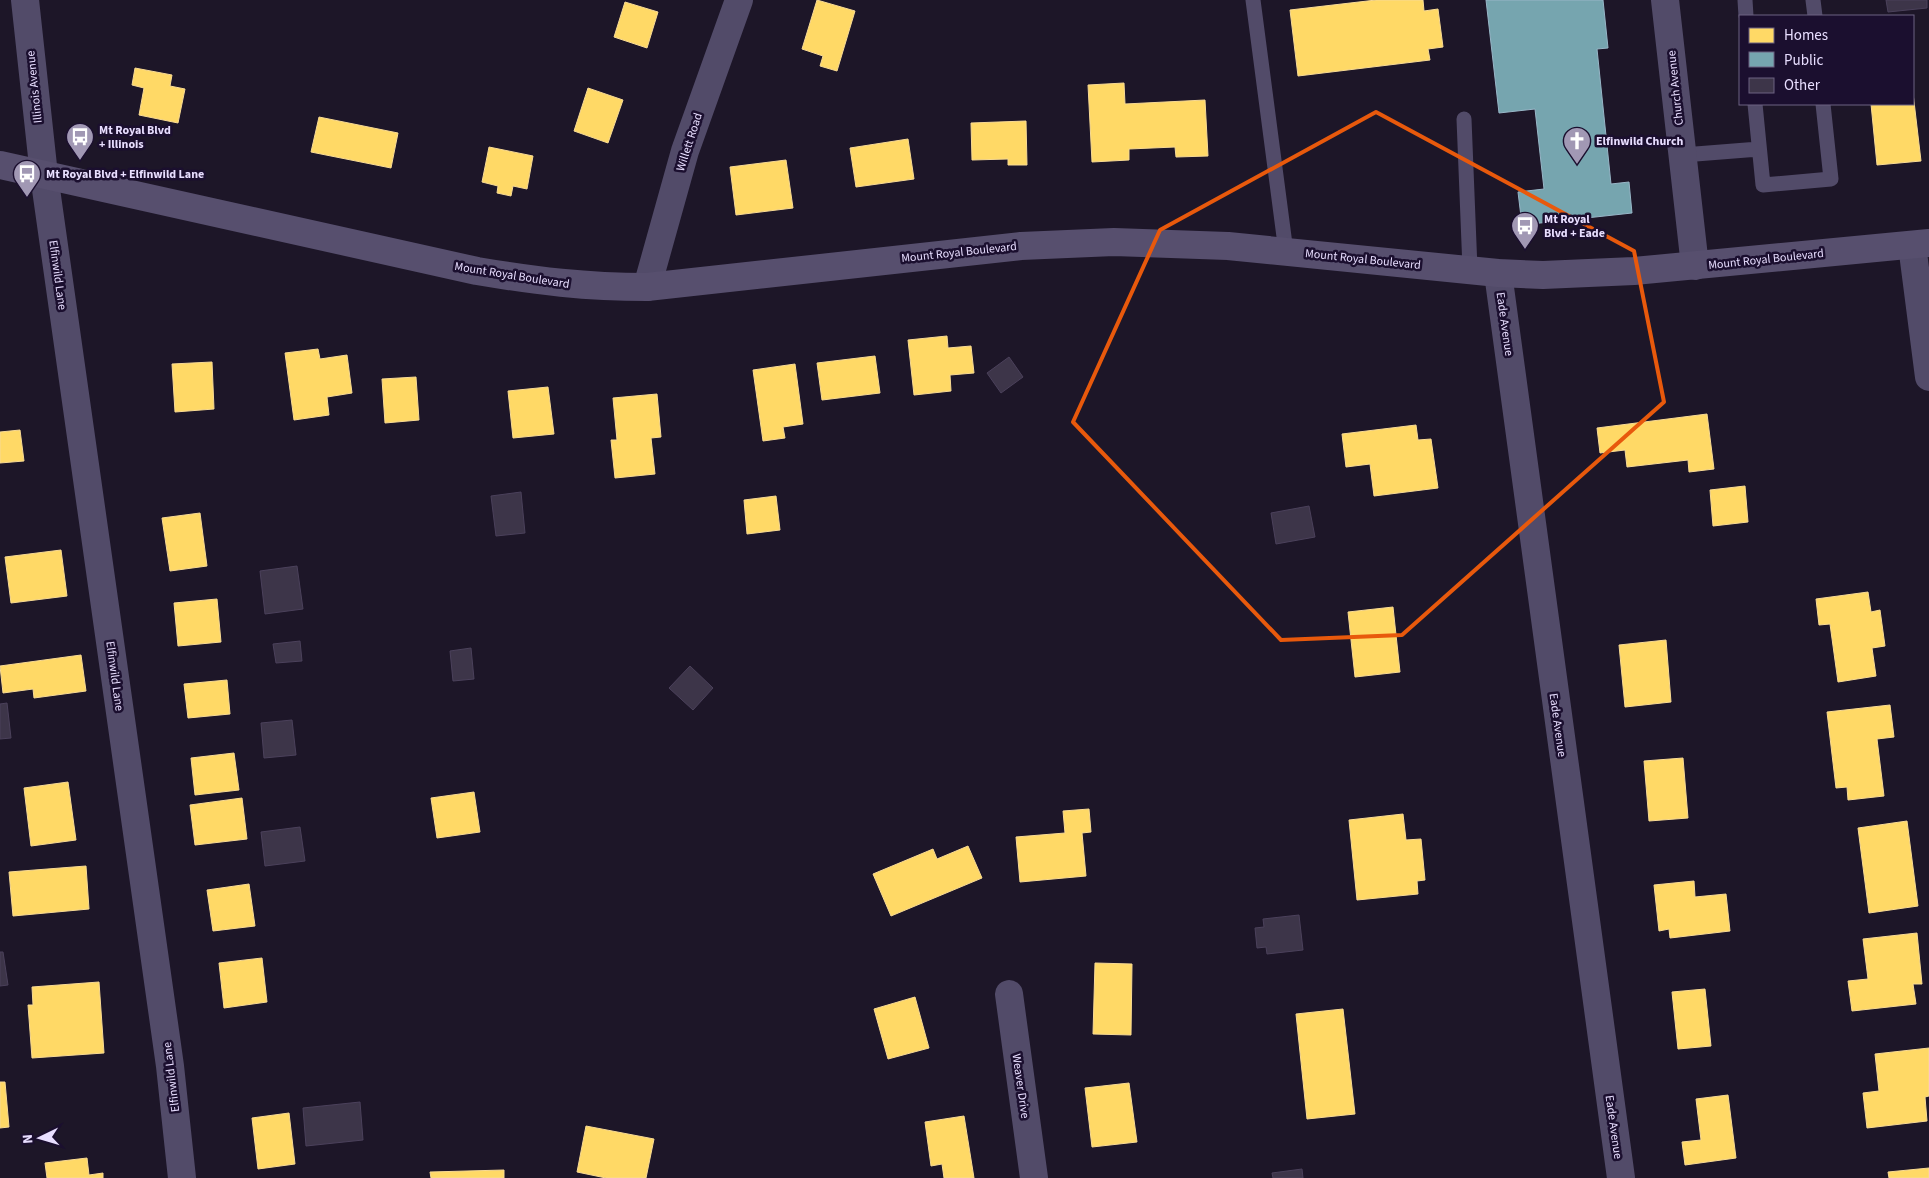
<svg xmlns="http://www.w3.org/2000/svg" width="1929" height="1178" font-family="'Source Sans 3',sans-serif">
<style>
.homes{fill:#ffd966;stroke:#f8da94}
.public{fill:#76a5af;stroke:#98b6c7}
.building{fill:#3d3549;stroke:#4b415b}
.lines{fill:none;stroke-linecap:round;stroke-linejoin:round}
.service{stroke:#524b69;stroke-width:15}
.minor{stroke:#524b69;stroke-width:28}
.secondary{stroke:#574f6e;stroke-width:28}
.marked{fill:none;stroke:#e8590c;stroke-width:4;stroke-linejoin:round}
.labels{text-anchor:middle;stroke-width:5;stroke-linejoin:round;paint-order:stroke}
.street-label{font-size:12px;fill:#e8deff;stroke:#1b0f2f}
.poi-label{font-size:12px;font-weight:bold;fill:#e8deff;stroke:#1b0f2f;text-anchor:start}
</style>
<rect width="100%" height="100%" fill="#1d1628"/>
<path class="homes" d="M817,0L855,11L837,71L820,66L823,56L802,49Z
M1376,0H1423L1424,11L1438,9L1443,47L1428,49L1430,60L1298,76L1290,10Z
M625,2L658,12L647,48L614,37Z
M135,68L172,75L170,86L185,89L178,123L139,115L144,88L132,85Z
M1124,83L1125,104L1205,100L1208,156L1176,157L1175,147L1129,149V160L1092,162L1088,85Z
M588,88L623,100L608,143L574,131Z
M1913,93L1921,161L1877,165L1871,104H1913Z
M319,117L398,133L391,168L311,152Z
M1026,121L1027,165H1008V159L972,160L971,123Z
M908,139L914,179L856,187L850,148Z
M489,147L533,156L527,189L513,186L511,196L497,193L498,186L482,182Z
M786,160L793,208L736,215L730,167Z
M947,336L948,348L971,346L974,373L950,375L951,391L914,395L908,340Z
M318,349L320,359L347,355L352,393L327,397L329,415L294,420L285,353Z
M875,356L880,393L822,400L817,363Z
M212,362L214,409L175,412L172,364Z
M795,364L803,424L783,427L785,438L763,441L753,370Z
M416,377L419,420L385,423L382,379Z
M548,387L554,434L513,438L508,391Z
M657,394L661,437L651,438L655,474L615,478L611,440H617L613,398Z
M1707,414L1714,469L1689,472L1688,460L1627,467L1625,450L1600,453L1597,428Z
M1416,425L1418,440L1431,439L1438,488L1374,496L1370,464L1346,467L1342,434Z
M20,430L24,461L0,463V432Z
M1745,486L1748,522L1713,526L1710,490Z
M776,496L780,530L747,534L744,500Z
M200,513L207,566L170,571L162,518Z
M61,550L67,596L11,603L5,557Z
M1868,592L1871,612L1880,610L1885,646L1872,648L1876,676L1838,682L1830,624L1819,625L1816,599Z
M217,599L221,642L178,646L174,603Z
M1393,607L1400,672L1355,677L1348,612Z
M1666,640L1671,702L1625,707L1619,645Z
M81,655L86,691L34,698L33,689L3,693L0,666Z
M227,680L230,714L188,718L184,684Z
M1890,705L1894,737L1877,739L1884,796L1848,800L1847,787L1836,788L1827,712Z
M234,753L239,790L195,795L191,758Z
M1683,758L1688,818L1649,821L1644,761Z
M68,782L76,840L31,846L24,788Z
M474,792L480,832L437,838L431,798Z
M242,798L247,839L195,845L190,805Z
M1089,809L1091,832L1082,833L1086,876L1020,882L1016,837L1065,833L1063,811Z
M1403,814L1406,840L1421,839L1425,880L1417,881L1418,894L1357,900L1349,820Z
M1907,821L1918,906L1869,913L1858,828Z
M968,846L982,878L891,916L873,874L933,849L937,859Z
M86,866L89,909L13,916L9,872Z
M1694,881L1695,897L1726,894L1730,931L1670,938L1669,929L1659,931L1654,885Z
M249,884L255,926L213,931L207,890Z
M1917,933L1922,984H1913L1916,1004L1852,1011L1848,981L1868,979L1863,939Z
M262,958L267,1002L224,1008L219,963Z
M1095,963L1132,964L1131,1035L1093,1034Z
M99,982L104,1053L32,1058L28,1005H33L32,987Z
M1705,989L1711,1046L1678,1049L1672,992Z
M915,997L929,1048L888,1059L874,1009Z
M1343,1009L1355,1114L1307,1119L1296,1014Z
M1929,1048V1096L1925,1097L1927,1121L1867,1128L1863,1093L1879,1091L1875,1054Z
M0,1082H5L9,1127L0,1128Z
M1129,1083L1137,1142L1092,1147L1085,1088Z
M1728,1095L1736,1158L1685,1165L1682,1142L1701,1140L1696,1099Z
M289,1113L295,1164L258,1169L252,1118Z
M964,1116L974,1178H944L942,1164L931,1166L925,1122Z
M586,1126L654,1139L646,1178H606L577,1172Z
M87,1158L89,1175L103,1173V1178H47L45,1163Z
M1929,1168V1178H1889L1888,1172Z
M504,1170V1178H431L430,1172Z"/>
<path class="public" d="M1486,0H1603L1608,48L1597,49L1611,184L1629,182L1632,213L1522,225L1518,192L1544,189L1535,109L1499,113Z"/>
<path class="building" d="M1886,0H1927V8L1888,12Z
M1009,357L1023,377L1001,393L987,373Z
M521,492L525,533L496,536L491,496Z
M1309,506L1315,537L1276,544L1271,513Z
M297,566L303,609L265,614L260,571Z
M300,641L302,661L276,663L273,644Z
M471,648L474,679L453,681L450,651Z
M690,666L713,688L693,710L669,688Z
M7,703L11,738L0,739V704Z
M292,720L296,755L264,758L261,723Z
M300,827L305,861L265,866L261,832Z
M1299,915L1303,950L1267,954L1266,947L1257,948L1255,928L1264,927L1263,919Z
M0,952H3L8,985L0,986Z
M360,1102L363,1140L306,1146L303,1108Z
M1302,1169L1303,1178H1273L1272,1173Z"/>
<g class="lines">
<path class="service" d="M1253,0L1286,252
M1745,0L1746,16
M1813,0L1815,16
M1755,104L1763,185L1831,179L1823,104
M1464,119L1470,269
M1683,155L1759,149"/>
<path class="minor" d="M25,0L44,175L170,1066L182,1178
M1665,0L1695,266
M1912,245L1929,377
M1498,273L1621,1178
M647,287L685,151L739,0
M1009,994L1034,1178"/>
<path class="secondary" d="M0,165L477,271C536,281 586,287 647,287L1021,246L1114,242L1228,246L1498,273L1543,275L1634,271L1929,243"/>
</g>
<path class="marked" d="M1376,112L1634,251L1664,402L1402,635L1281,640L1073,422L1160,230Z"/>
<defs>
<symbol id="bus-pin" viewBox="-11 -11 22 30"><path d="M0 17L-7.5 6A9.5 9.5 0 1 1 7.5 6Z" fill="#a198b4" stroke="#1b0f2f"/><path d="M-5-6H5V4H4V6H2V4H-2V6H-4V4H-5ZM-3.5-4V0h7V-4ZM-3.5 1.2v1.5H-2V1.2ZM2 1.2v1.5H3.5V1.2Z" fill="#fff"/></symbol>
<symbol id="church-pin" viewBox="-11 -11 22 30"><path d="M0 17L-7.5 6A9.5 9.5 0 1 1 7.5 6Z" fill="#a198b4" stroke="#1b0f2f"/><path d="M-1.2-6h2.4v3.5h3.3v2.4h-3.3V6h-2.4V-.1h-3.3v-2.4h3.3Z" fill="#fff"/></symbol>
</defs>
<g fill-rule="evenodd">
<use href="#bus-pin" x="64" y="121" width="32" height="43"/>
<use href="#church-pin" x="1561" y="125" width="32" height="43"/>
<use href="#bus-pin" x="11" y="158" width="32" height="43"/>
<use href="#bus-pin" x="1509" y="210" width="32" height="43"/>
</g>
<g class="labels">
<g class="street-label">
<text transform="translate(34 87) rotate(-96)" y="4">Illinois Avenue</text>
<text transform="translate(1675 88) rotate(-96)" y="4">Church Avenue</text>
<text transform="translate(689 142) rotate(-72)" y="4">Willett Road</text>
<text transform="translate(959 252) rotate(-6)" y="4">Mount Royal Boulevard</text>
<text transform="translate(1363 259) rotate(6)" y="4">Mount Royal Boulevard</text>
<text transform="translate(1766 259) rotate(-6)" y="4">Mount Royal Boulevard</text>
<text transform="translate(58 275) rotate(82)" y="4">Elfinwild Lane</text>
<text transform="translate(512 275) rotate(9)" y="4">Mount Royal Boulevard</text>
<text transform="translate(1505 324) rotate(82)" y="4">Eade Avenue</text>
<text transform="translate(115 676) rotate(82)" y="4">Elfinwild Lane</text>
<text transform="translate(1558 725) rotate(82)" y="4">Eade Avenue</text>
<text transform="translate(171 1077) rotate(-97)" y="4">Elfinwild Lane</text>
<text transform="translate(1021 1086) rotate(82)" y="4">Weaver Drive</text>
<text transform="translate(1614 1127) rotate(82)" y="4">Eade Avenue</text>
</g>
<g class="poi-label">
<text x="99" y="134">Mt Royal Blvd<tspan x="99" dy="14">+ Illinois</tspan></text>
<text x="1596" y="145">Elfinwild Church</text>
<text x="46" y="178">Mt Royal Blvd + Elfinwild Lane</text>
<text x="1544" y="223">Mt Royal<tspan x="1544" dy="14">Blvd + Eade</tspan></text>
</g>
</g>
<rect x="1739" y="15" width="175" height="90" fill="#1b0f2f" stroke="#6d6282"/>
<rect x="1749" y="28" width="25" height="15" fill="#ffd966" stroke="#6d6282"/>
<text x="1784" y="40" font-size="15" fill="#e8deff">Homes</text>
<rect x="1749" y="52" width="25" height="15" fill="#76a5af" stroke="#6d6282"/>
<text x="1784" y="65" font-size="15" fill="#e8deff">Public</text>
<rect x="1749" y="78" width="25" height="15" fill="#3d3549" stroke="#6d6282"/>
<text x="1784" y="90" font-size="15" fill="#e8deff">Other</text>
<g transform="translate(40 1138) rotate(265)" stroke="#1b0f2f" stroke-width="4" paint-order="stroke">
<path d="M0-4L9 19L0 12L-9 19Z" fill="#e8deff"/>
<text y="-8" font-size="14" font-weight="bold" text-anchor="middle" fill="#e8deff">N</text>
</g>
</svg>
